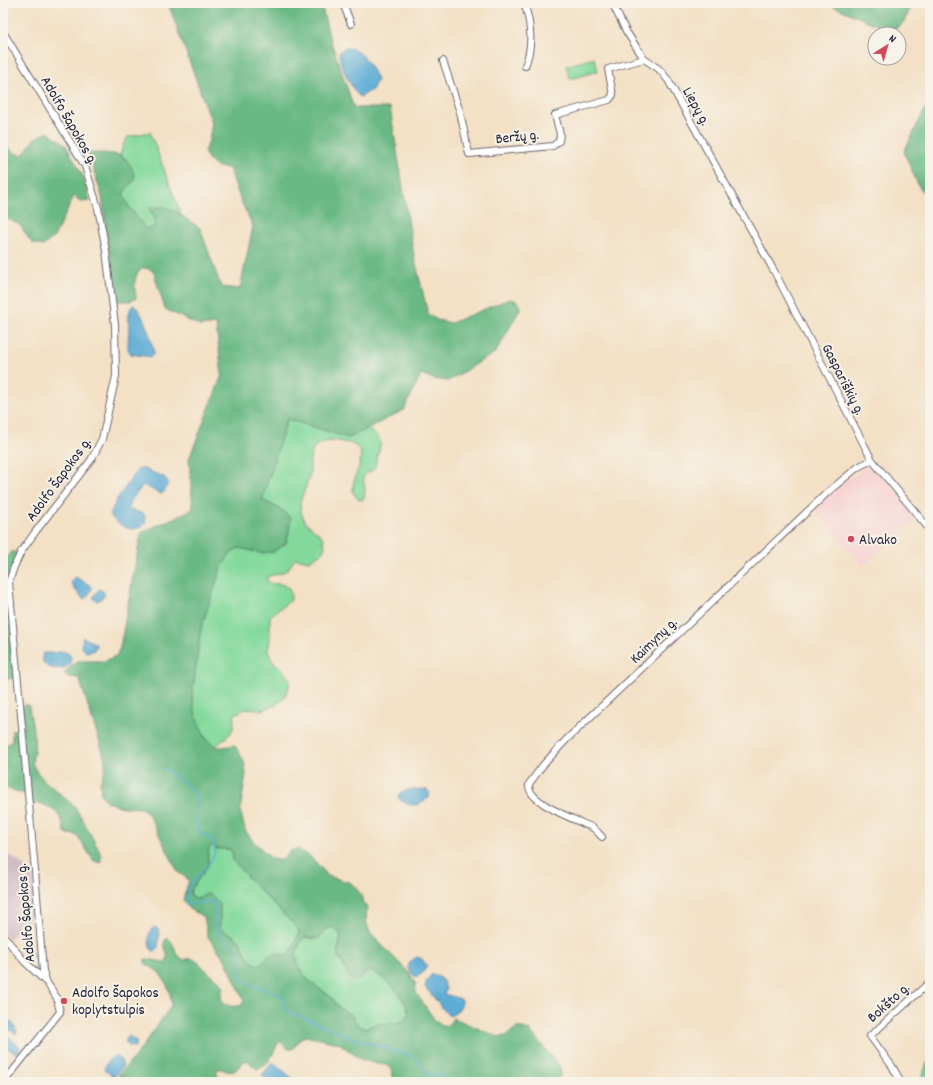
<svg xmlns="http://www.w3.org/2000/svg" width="933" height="1085" font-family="Dekko,sans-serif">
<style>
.built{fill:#f7cfd0}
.industrial{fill:#d2bdc5}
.green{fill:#83d99c;stroke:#527e6c}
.forest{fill:#6ab984;stroke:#466e60;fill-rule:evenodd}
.water{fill:#5bacd6;stroke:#3e6788}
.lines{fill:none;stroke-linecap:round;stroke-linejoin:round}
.stream{stroke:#5bacd6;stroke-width:1.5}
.minor-casing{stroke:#6b646b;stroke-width:8}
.minor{stroke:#fff;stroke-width:6}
.poi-dot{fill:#d1495b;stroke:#f7f3e8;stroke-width:1.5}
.labels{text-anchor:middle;stroke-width:4;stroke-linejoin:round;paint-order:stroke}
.street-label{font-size:15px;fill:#22223b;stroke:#f7f3e8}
.poi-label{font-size:15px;fill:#22223b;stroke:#f7f3e8;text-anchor:start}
</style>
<rect width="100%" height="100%" fill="#f7f3e8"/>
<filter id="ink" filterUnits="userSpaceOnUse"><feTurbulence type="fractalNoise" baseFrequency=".025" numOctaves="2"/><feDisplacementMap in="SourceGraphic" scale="8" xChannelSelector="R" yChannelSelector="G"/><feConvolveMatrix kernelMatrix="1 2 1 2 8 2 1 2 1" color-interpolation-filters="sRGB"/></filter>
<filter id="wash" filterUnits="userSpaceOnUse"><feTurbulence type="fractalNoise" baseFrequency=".012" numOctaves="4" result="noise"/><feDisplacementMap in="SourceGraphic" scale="16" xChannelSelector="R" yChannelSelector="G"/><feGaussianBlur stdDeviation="0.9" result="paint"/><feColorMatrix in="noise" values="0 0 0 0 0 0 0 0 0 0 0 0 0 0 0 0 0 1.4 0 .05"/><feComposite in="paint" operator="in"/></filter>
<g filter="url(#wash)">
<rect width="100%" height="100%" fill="#f3e0c5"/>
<path class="built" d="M869,464H872L918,518L863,566L813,509L834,490Z"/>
<path class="industrial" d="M10,855L25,867L34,880L35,914L9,939L3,933V861Z"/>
<path class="green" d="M594,58L598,71L570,79L566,66Z
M150,132L181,215L175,211L149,209L155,218V227L146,229L129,207L123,194L129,184L134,181L127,160L120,155L124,143L128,137Z
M287,419L349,438L366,429C381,436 383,441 377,456C375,460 377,465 374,469C371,472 366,473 363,476L365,491L364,499L359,500L353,493C353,489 353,485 354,481C359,464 370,446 344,442C332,440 324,440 314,447L310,457V475L300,502L301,512L305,522L323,537L325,546L323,552L309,561L296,558C292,562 290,567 287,570C282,574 273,574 267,577V581L271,584C285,583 291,586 291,600L270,616V640L268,650L272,661L281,668L290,680L289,687L284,698L274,706L261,710L253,708L246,709L235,714C233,720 235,726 232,730C229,738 221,739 216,747L206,739L196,717L192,696L201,628L221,568L229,555L239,548L261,553L273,552L286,543L289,531L282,510L262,500Z
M212,845L218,849H230L233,854V860L249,879L298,929L299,933L289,955L285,956L278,954L259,966C247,963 244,946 236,938C232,933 224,935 221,929C219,926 220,923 219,920C217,911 211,902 207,894L197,898H193L190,893L192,888L208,866C208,859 206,850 212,845Z
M332,927C344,933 341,940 337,951L348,976L360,979C362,976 365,972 369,971C373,970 391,984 394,988C400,995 408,1006 409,1015L403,1022L378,1024L366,1028L360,1027L352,1016L338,1007L331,997L310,982L299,969L296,954L301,940L306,937L314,939L325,930Z"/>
<path class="forest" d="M168,3H321L329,36L354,108H390L414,256L428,314L437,320L451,323L509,299L514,300L519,303L520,309L496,352L448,381L434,379L421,374L404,410L349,438L287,419L262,500L282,510L291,518L289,531L286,543L273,552L261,553L239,548L229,555L221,568L201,628L192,696L196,717L206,739L216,747H224L234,745L238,750L244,762L246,774L240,810L245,830L252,840L271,858L277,860H283L290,851L298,849L312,858L328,876L351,883L360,893L367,909L366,921L370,933L410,974L415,982L416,993L436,1022L442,1025L447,1026L454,1018L498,1037L506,1036L516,1028H523L530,1031L560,1067L561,1075L554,1082H419L407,1081L393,1082L391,1068L386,1065L377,1064L360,1059L339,1043L305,1036L300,1039L293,1049H288L281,1042H279C272,1053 271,1065 257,1069L247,1060C241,1062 239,1068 234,1071C227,1073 223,1068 217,1069C216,1074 219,1077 220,1082H131L125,1077L118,1076L141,1049L171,1006C172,995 166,978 156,970C153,968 149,966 145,963V959C152,959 158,962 166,962C169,956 166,951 164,944L165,940L168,938C176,945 174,954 184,960L191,958C200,962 205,970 212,976C215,978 219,980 220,982C225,987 221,992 221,997C223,1008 235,1007 242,1005L244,1000L225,959L208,937L204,917L189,909L183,900L189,880L178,872L148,813L141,808L123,807L107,802L101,794L100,783L105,770V759L79,678L67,677L64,673L76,661H104L116,656L120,648L141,533L193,509L189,459L222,375L216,324L200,326L165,309L154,273L150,269L143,268C132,276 135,286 136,298L131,301H115L102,196L88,153C112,154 127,149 135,177C133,184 126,187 123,194L129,207L146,229L155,227V218L149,209L152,207H165L175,211L200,228L221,287L240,289L253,226L241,201L229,168C215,167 212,166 204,152L209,141L212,123ZM212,845L218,849H230L233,854V860L249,879L298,929L299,933L289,955C284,956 283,954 279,954C270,953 265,959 259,965C247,963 244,946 237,938C232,933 226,934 220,928V905L212,896L208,894L197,898H193L190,893L192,888L208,866C208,859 206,850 212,845ZM332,927C347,935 337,945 338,958C339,959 341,961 343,963C349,972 343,978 357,981C361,978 364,972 369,971C373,970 391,984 394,988C400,995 408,1006 409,1015L403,1022L378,1024L366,1028L360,1027L352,1016L338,1007L331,997L310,982L299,969L296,954L301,940L306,937L318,939L325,930Z
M826,3H912C906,17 905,28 888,30Z
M930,99V201L918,185L904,152Z
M48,132L65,144L83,176L90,201L81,202L74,196L54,237L43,246L32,243L20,225L6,218L3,221V143L14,153L23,155L34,139Z
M11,552H15L17,555L8,578L3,588V562Z
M6,593L8,594L14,678L3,680V596Z
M24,705H27L29,706C31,721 36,738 34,753C33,758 31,762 34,767C40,781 65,795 75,808C83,818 88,830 94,841C97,847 104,856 100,863L93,860L77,835L68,834L64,831C64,817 51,805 37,803L31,807V795L21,793L3,787V744L7,745L12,741V730L24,728L22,708Z
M930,1060V1082H920L927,1063Z"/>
<path class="water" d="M345,48C362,47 371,67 377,80L372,90L360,97C352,91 340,65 339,55C339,51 342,50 345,48Z
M134,305C143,311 153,344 154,354L151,357L131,354L128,349L129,313L131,307Z
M141,468L164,477L168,481C167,486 166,492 161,494L143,485L130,502L128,509L144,514L146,522L141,527C138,528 135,529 131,529C125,528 112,521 110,514L117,499L138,469Z
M75,577L90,585L92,589L86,598L83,599L73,587L71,581Z
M99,589L103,591L105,595L100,600L97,601L93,598Z
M83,637L96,644V647L93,651L86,652L81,647Z
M61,651L68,653L71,656L70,664C61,673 37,669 43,653H55Z
M411,789H420L427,790L429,792L430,795C422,807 410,808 399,799L398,795L402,792Z
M154,927L158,929L159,934L158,948L154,952L150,948C149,941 147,932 154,927Z
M417,957L422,959L427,966L423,973L417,977L413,975L408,968L410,962Z
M432,974C440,975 444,981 446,989L444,994L461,999V1007L451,1016L448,1015L425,987L427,980Z
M3,1016L13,1024L17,1031L16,1034L3,1026Z
M3,1032L21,1048L19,1051L15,1053L3,1045Z
M129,1036L137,1042L135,1047L129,1046L126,1043V1039Z
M115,1055L121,1060L123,1067L115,1076L112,1078L110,1077L111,1074L105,1071L104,1068L110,1059Z
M272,1063H274L296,1081V1082C284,1082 269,1085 262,1075Z"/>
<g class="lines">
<path class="stream" d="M163,768C174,776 189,784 196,796C206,817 180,823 213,841C213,843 215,847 215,850C213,871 179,882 188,904C197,905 202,901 212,901L215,905V926L220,935L237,950L241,958L239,972L243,982C250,985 280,992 283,998C284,1001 283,1005 283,1008L287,1011L355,1039L412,1056C421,1062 423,1070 430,1077L440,1074L448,1082"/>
</g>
</g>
<g filter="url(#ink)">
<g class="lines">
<defs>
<path id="minor" d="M343,3L351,24
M524,3C531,23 533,46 525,66
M612,3L626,31L644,59L659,69L668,80L774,271L872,460L930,530
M3,32L85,166L98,208L106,251L115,325L116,376L102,439L91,460L36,531L21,552L14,567L9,582L35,871L43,971L47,983L57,998L60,1012L4,1082
M443,61L460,112L469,154L553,146L559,141L560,134L555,115L609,100L613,95L608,69L644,59
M602,837C599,834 596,830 593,828C580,821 526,803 529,784L543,765L566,740L829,491L858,467L872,460
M3,935L24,961L46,982
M901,1082L892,1066L870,1036L930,982"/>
</defs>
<use href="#minor" class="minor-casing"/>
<use href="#minor" class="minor"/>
</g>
</g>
<g class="poi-dot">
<circle cx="851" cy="539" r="4"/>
<circle cx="64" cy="1001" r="4"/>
</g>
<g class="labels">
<g class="street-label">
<text transform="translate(697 106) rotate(61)" y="5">Liepų g.</text>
<text transform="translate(70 120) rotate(60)" y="5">Adolfo Šapokos g.</text>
<text transform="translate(517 136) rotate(-6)" y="5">Beržų g.</text>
<text transform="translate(844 379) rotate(63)" y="5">Gaspariškių g.</text>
<text transform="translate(58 479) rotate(-54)" y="5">Adolfo Šapokos g.</text>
<text transform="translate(653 640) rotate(-44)" y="5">Kaimynų g.</text>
<text transform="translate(25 913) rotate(-95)" y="5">Adolfo Šapokos g.</text>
<text transform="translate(888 1002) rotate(-42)" y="5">Bokšto g.</text>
</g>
<g class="poi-label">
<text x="859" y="544">Alvako</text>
<text x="72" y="997">Adolfo Šapokos<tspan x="72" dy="17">koplytstulpis</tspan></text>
</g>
</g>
<rect width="933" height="1085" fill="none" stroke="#f7f3e8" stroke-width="16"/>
<g transform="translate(887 46) rotate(37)"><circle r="19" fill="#f7f3e8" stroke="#a29fa3"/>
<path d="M0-3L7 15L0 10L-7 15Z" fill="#d1495b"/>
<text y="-6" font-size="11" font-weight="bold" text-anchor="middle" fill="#22223b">N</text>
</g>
</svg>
